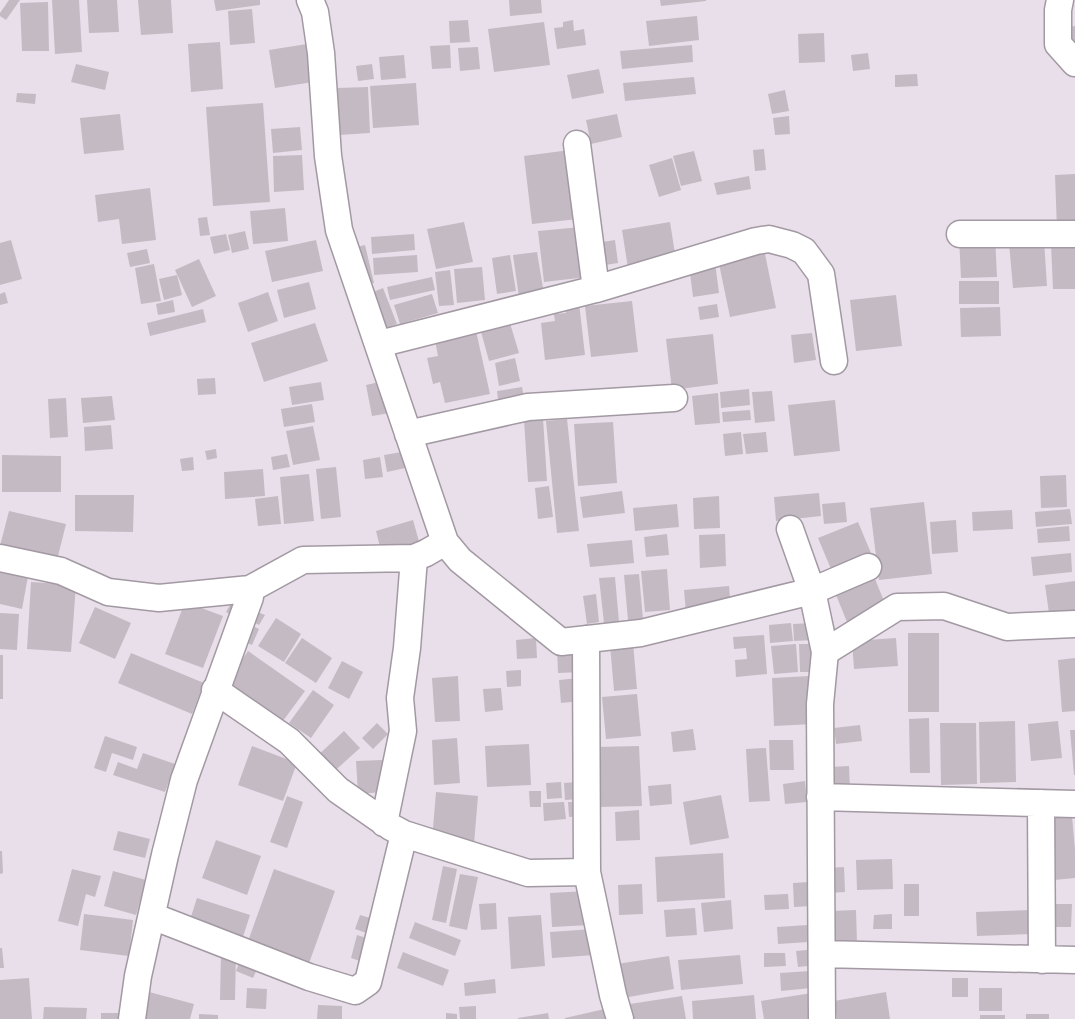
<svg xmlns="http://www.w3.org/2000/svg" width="1075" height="1019" font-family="'Crimson Pro',serif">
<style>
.building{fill:#c3bac4}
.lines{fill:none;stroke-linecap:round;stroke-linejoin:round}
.minor-casing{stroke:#a299a3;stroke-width:29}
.minor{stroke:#fff;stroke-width:26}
</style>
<rect width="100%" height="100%" fill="#e9dfea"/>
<path class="building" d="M9,0H20L6,20L0,16V13Z
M52,0H79L82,52L55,54Z
M87,0H117L119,32L89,33Z
M138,0H171L173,33L141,35Z
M214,0H260V5L216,11Z
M509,0H541L542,13L510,16Z
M660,0H706V1L661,6Z
M48,2L49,51H22L20,3Z
M252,9L255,43L230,45L228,11Z
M697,16L699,40L649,46L646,21Z
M468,20L470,42L450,43L449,21Z
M573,20L574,31L584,29L586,45L557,49L554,28L563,27V22Z
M544,22L550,65L494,72L488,29Z
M1075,26V41L1064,43L1062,28Z
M824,33L825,62L799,63L798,34Z
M220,42L223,89L191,92L188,44Z
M307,44L313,82L275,88L269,50Z
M450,45L451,68L432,69L430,46Z
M692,45L693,62L622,69L620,51Z
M478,47L480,69L460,71L458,48Z
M868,53L870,69L853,71L851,55Z
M404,55L406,78L381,80L379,57Z
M76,64L109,72L105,90L71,82Z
M372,64L374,79L358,81L356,66Z
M599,69L604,93L572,99L567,75Z
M917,74L918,86L895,87V75Z
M694,77L696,94L625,101L623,83Z
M416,83L419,125L373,128L370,86Z
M368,87L370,133L339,135L337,88Z
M785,90L789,111L772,114L768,94Z
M17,93L36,94L35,104L16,102Z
M263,103L270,202L213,206L206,107Z
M120,114L124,150L84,154L80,118Z
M617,114L622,137L591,144L586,120Z
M789,116L790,134L775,135L773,118Z
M300,127L302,150L273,153L271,129Z
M764,149L766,170L755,171L753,150Z
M570,150L578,219L532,224L524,156Z
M694,151L702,181L681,186L673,156Z
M302,155L304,190L274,192L273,156Z
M672,158L681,190L659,197L649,165Z
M1075,174V228L1057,229L1055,175Z
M749,176L751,189L717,195L714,183Z
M150,188L156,240L122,244L119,219L98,222L95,195Z
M285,208L288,241L253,244L250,211Z
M207,217L210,235L200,236L198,218Z
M464,222L473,262L436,269L427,229Z
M670,222L676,260L628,268L622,230Z
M581,227L587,277L544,282L538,231Z
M245,231L249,249L232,253L228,235Z
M226,234L230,250L214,254L210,237Z
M414,234L415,250L372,254L371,237Z
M995,236L997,277L961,278L959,237Z
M11,240L22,279L0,285V243Z
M316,240L323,271L272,282L265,251Z
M615,240L618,263L599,266L596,243Z
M1044,240L1047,286L1013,288L1009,243Z
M1075,243V289H1053L1051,244Z
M365,245L374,283L362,285L353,248Z
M147,249L150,263L130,267L127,253Z
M764,249L776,308L730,317L718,259Z
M537,252L544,294L519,297L513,255Z
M417,255L418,272L374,275L373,258Z
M510,255L516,291L497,294L492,258Z
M199,259L216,296L192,307L175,270Z
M715,262L719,293L693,297L689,265Z
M154,264L161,301L141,304L135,268Z
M482,267L485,300L457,303L454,269Z
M450,270L454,305L439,306L435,272Z
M177,275L182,295L164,300L159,279Z
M432,277L435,290L390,300L387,287Z
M959,281H999V304H959Z
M309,282L316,309L284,318L277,290Z
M383,288L397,324L380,330L366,295Z
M5,292L8,303L0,305V294Z
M268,292L278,321L248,332L238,303Z
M432,294L438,313L400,324L394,305Z
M896,295L902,346L856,351L850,300Z
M173,300L175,312L158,315L156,304Z
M632,301L638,352L591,357L585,306Z
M579,303L585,355L545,360L541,323L555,321L554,314L566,313L565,305Z
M717,304L719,317L700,320L698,307Z
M1000,307L1001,336L961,337L960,308Z
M203,309L206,322L150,336L147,323Z
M509,320L519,353L489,361L480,328Z
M315,323L328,361L264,382L251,343Z
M476,331L490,394L445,403L440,382L433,384L427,358L438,356L435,340Z
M812,333L816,360L794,363L791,335Z
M713,334L718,384L672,390L666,339Z
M515,358L520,381L499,386L495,363Z
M215,378L216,394L198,395L197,379Z
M384,381L390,413L372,416L366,385Z
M321,382L324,400L292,405L289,387Z
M522,387L525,402L499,406L497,391Z
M749,389L750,405L721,408L720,392Z
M772,391L775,421L755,423L752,392Z
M718,393L720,423L695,425L692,396Z
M112,396L115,420L83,423L81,398Z
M66,398L68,437L50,438L48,399Z
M835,400L840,451L794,456L788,405Z
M312,404L315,422L284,427L281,409Z
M750,410L751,420L723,422L722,412Z
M543,418L547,481L528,482L524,420Z
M567,419L579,531L557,533L546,421Z
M613,422L617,483L578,486L574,424Z
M111,425L113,449L85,451L84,427Z
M313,426L320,460L293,465L286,431Z
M741,432L743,454L725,456L723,434Z
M766,432L768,452L746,454L743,434Z
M216,449L217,458L207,460L205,451Z
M402,452L405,468L387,472L384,455Z
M287,454L290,467L273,470L271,457Z
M2,455L61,456V492H2Z
M193,457L194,470L182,471L180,459Z
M380,457L383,477L365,479L363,460Z
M336,467L341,517L321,519L316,469Z
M263,469L265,496L225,499L224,472Z
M309,474L314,521L284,524L280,477Z
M1066,475L1067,507L1041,508L1040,476Z
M549,486L553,517L538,519L535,488Z
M622,491L625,513L583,518L580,497Z
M819,493L821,516L776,521L774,497Z
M75,495H134L133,532L75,531Z
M278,496L281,524L258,526L255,499Z
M719,496L720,528L694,529L693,498Z
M845,502L847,522L824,524L822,504Z
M924,502L932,574L879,580L870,508Z
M677,504L679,527L635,531L633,508Z
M1070,509L1072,524L1036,527L1035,512Z
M1012,510L1013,529L973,531L972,512Z
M9,511L66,524L57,560L0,546Z
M413,520L420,545L382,555L376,531Z
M956,520L958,552L932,554L930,522Z
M858,522L871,553L831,569L818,538Z
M1069,526L1070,541L1038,543L1037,529Z
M667,534L669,555L646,557L644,537Z
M725,534L726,566L700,568L699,535Z
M632,540L634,563L590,567L587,544Z
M1071,553L1072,572L1033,576L1031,557Z
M667,569L670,610L645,612L641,571Z
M0,571L28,576L22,609L0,604Z
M639,574L643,619L628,620L624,575Z
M873,574L886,606L847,622L834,590Z
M615,577L619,622L604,623L599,578Z
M1075,581V617L1050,620L1045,585Z
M31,582L76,585L71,652L27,649Z
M729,586L731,609L686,613L684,590Z
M596,594L599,622L587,624L583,596Z
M185,602L223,616L203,668L165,654Z
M231,603L242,609L237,618L226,612Z
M95,607L131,623L115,659L79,643Z
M253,610L265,615L259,625L248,619Z
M0,613L19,614L17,650L0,649Z
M276,618L301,634L284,662L258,646Z
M245,622L259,629L252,645L237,638Z
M791,623L793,641L770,643L769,625Z
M812,623L813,640L794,641L793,624Z
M908,633H939V712H908Z
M764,635L767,674L736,677L735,660L747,659L746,648L734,649L733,637Z
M302,638L332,658L316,683L285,663Z
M536,638L537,658L517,659L516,640Z
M896,638L898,666L854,669L852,641Z
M633,643L637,689L614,691L610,645Z
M796,644L798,672L774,674L771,646Z
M799,644H813L814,672H800Z
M581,648L582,672L558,673L557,649Z
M248,651L305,691L280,725L224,686Z
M131,653L204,683L192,714L118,683Z
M0,655H3V699H0Z
M1075,658V711L1062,712L1058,660Z
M342,661L363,672L349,699L328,688Z
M521,670V686L507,687L506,671Z
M458,676L460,721L435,722L432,678Z
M810,676L813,724L774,726L772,678Z
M579,678L581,701L561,703L559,680Z
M501,688L503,710L485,712L483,689Z
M313,690L334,705L311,738L289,723Z
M637,694L641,736L606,739L602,697Z
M929,718L930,773H910L909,719Z
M1015,721L1016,782L980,783L979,722Z
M1058,721L1062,758L1031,761L1028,724Z
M377,723L388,734L373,749L362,738Z
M940,723H976L977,784L941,785Z
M860,725L862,741L836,744L834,728Z
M693,729L696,750L673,752L671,732Z
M1070,730H1075V775H1074Z
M344,731L360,748L329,776L314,759Z
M105,736L137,747L133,760L112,753L106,772L94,768Z
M457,738L460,783L434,785L432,740Z
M769,740H793L794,770H770Z
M529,744L531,785L487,787L485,746Z
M252,746L297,763L283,801L238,785Z
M639,746L642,806L598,807L596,747Z
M766,748L770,801L749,802L746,749Z
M143,753L175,764L165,792L113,775L118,762L137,769Z
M382,760L383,792L358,794L356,761Z
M849,766L850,790H831L830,767Z
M805,781L807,802L785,804L783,784Z
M561,782L562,798L547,799L546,783Z
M577,782L578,799L565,800L564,783Z
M671,784L672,804L650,806L648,786Z
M529,791H541V807H530Z
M436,792L478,796L474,844L432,840Z
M721,795L729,838L690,845L683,802Z
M287,796L303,802L287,848L270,842Z
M564,802L566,819L544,821L543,803Z
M568,802H579L580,816L569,817Z
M639,810L640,840L616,841L615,812Z
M1072,816L1075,850V878L1054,880L1047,819Z
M118,831L150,839L145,858L113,850Z
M216,840L261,856L247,895L202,878Z
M0,851H2L3,873L0,874Z
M723,853L725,898L657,902L655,857Z
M892,859L893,889L857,890L856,860Z
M443,866L457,869L446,923L432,920Z
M844,867L845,892L829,893L827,868Z
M72,869L101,876L95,897L86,894L78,926L58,921Z
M274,869L335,891L308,966L247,944Z
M113,871L146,880L136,915L104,906Z
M460,874L478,877L467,930L449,926Z
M809,882L811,906L794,907L793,883Z
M642,884L643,914L619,915L618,885Z
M904,884H919V916H904Z
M588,891L590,925L552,927L550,893Z
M788,894L789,909L765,910L764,895Z
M197,898L250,915L241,943L188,926Z
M731,900L733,929L704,932L701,903Z
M496,903L497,929L481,930L479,904Z
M1049,904H1072L1071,927H1048Z
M695,908L697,935L666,937L664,910Z
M856,910L857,943L831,944L830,911Z
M1032,910L1033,934L977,936L976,912Z
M84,914L133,920L129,956L80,950Z
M892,914V929H873L874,915Z
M360,915L377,920L372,935L355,929Z
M541,915L545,966L511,969L508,917Z
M415,922L461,940L455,956L409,938Z
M808,925L809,942L778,944L777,927Z
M593,929L595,955L552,958L550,932Z
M357,935L370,939L363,962L351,958Z
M0,948H2L4,968H0Z
M816,949L817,965L798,967L796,951Z
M221,952L236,953L235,1000H220Z
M403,952L449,970L443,986L397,968Z
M764,953H785L786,966L764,967Z
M242,955L260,963L253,978L236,971Z
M740,955L743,984L681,990L678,960Z
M669,956L674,989L623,998L617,964Z
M810,971L811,988L781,991L780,973Z
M29,978L32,1019H0V980Z
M952,978H968V997H952Z
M495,979L496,993L465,996L464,983Z
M247,988L267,989L266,1009L246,1008Z
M979,988H1002V1011H979Z
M149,992L194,1004L190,1019H142Z
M886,992L890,1019H837L834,1001Z
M812,993L816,1019H764L761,1001Z
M754,995L756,1019H693L692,1001Z
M682,996L686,1019H633L630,1004Z
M318,1005L342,1006V1019H317Z
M476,1006V1019H460L459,1007Z
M44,1007L87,1008L86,1019H43Z
M609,1008L612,1019H565V1018Z
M101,1013H123V1019H101Z
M446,1013L457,1014V1019H446Z
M548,1013L549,1019H518V1018Z
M199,1014L218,1015V1019H199Z
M1026,1014H1049V1019H1026Z
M980,1015H1005V1019H980Z"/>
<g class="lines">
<defs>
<path id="minor" d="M310,0L315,12L321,53L328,156L339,230L445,542
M1060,0L1058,10V44L1075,63
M577,144L596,289
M960,234H1075
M379,344L596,289L756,241L769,239L792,245L804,251L821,274L834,361
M408,434L528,407L674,398
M790,529L812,591L868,567
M0,558L61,571L108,592L159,598L250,589
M586,639L587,872L613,995L620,1019
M825,652L897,607L944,606L1007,627L1075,624
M215,690L289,741L338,790L391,827L404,834L528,873L587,872
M820,797L1075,804
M1041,803L1042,960
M384,823L403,731L400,698L407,648L414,558
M152,916L309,977L355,991L368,982L404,834
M822,954L1075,960
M132,1019L138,976L165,855L184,780L250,597V589L303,560L414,558L426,553L445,542L460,560L561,642L641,633L812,591L825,652L820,704L822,1019"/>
</defs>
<use href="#minor" class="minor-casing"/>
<use href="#minor" class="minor"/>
</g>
</svg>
